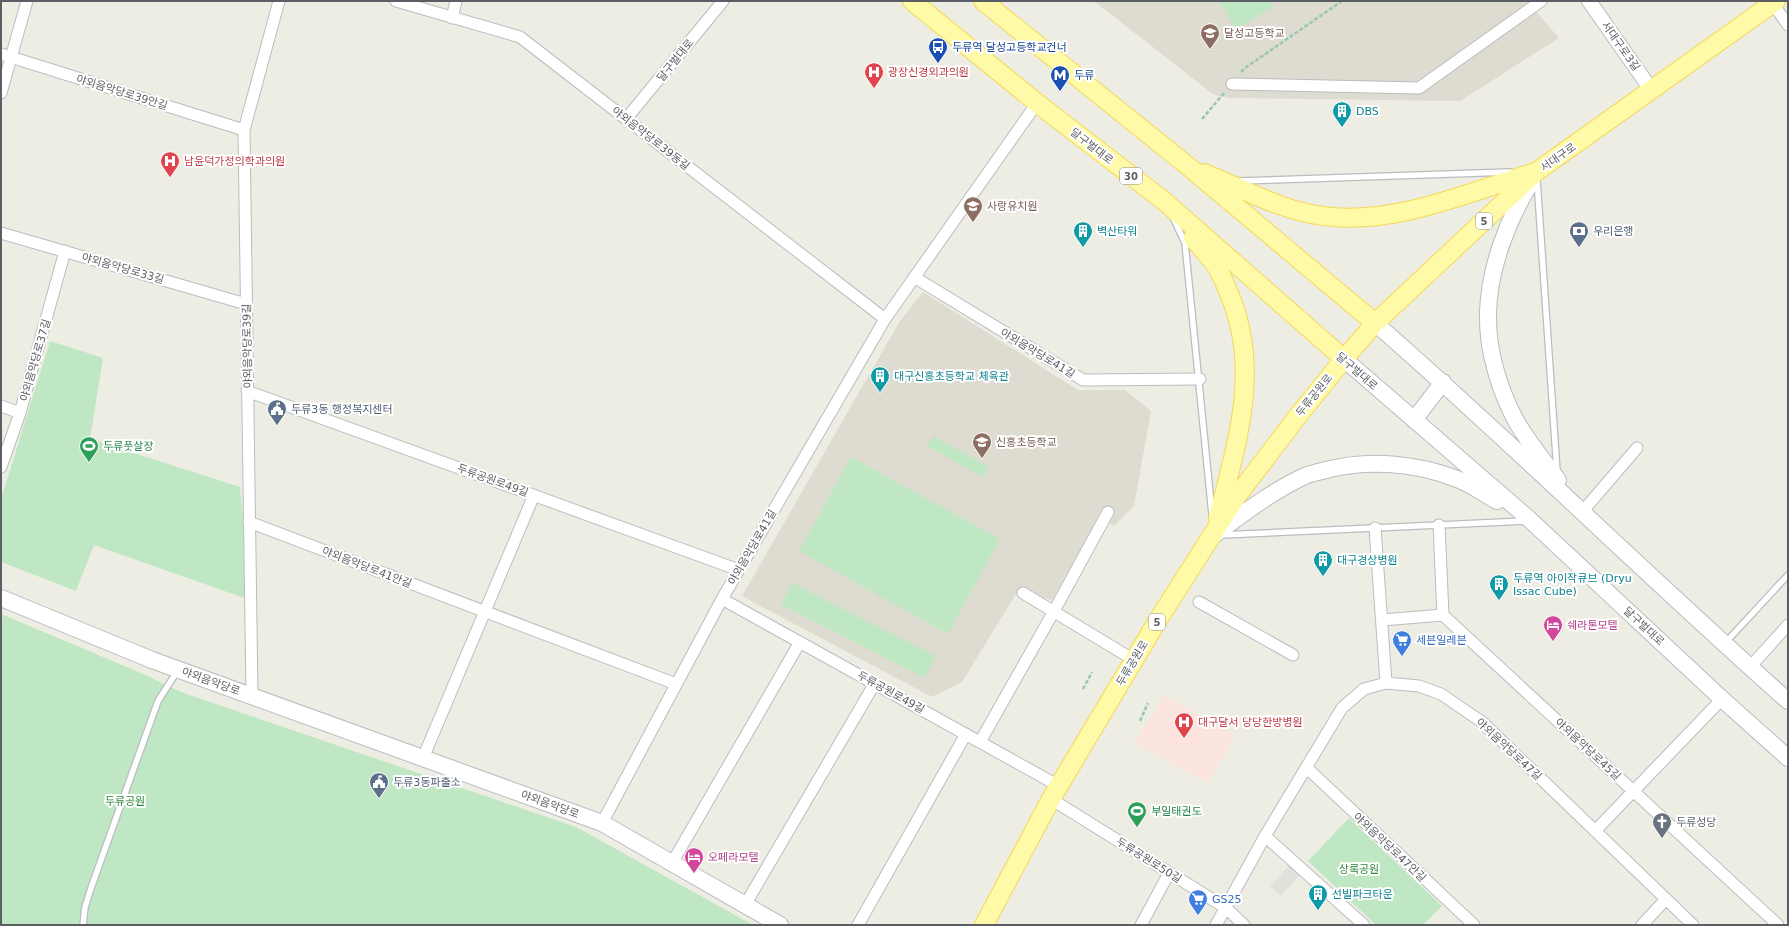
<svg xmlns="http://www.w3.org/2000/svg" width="1789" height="926" font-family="'DejaVu Sans','Noto Sans KR',sans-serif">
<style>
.industrial{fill:#e2e0db}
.education{fill:#dedcd1}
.medical{fill:#fce5df}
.green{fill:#bfe7c3}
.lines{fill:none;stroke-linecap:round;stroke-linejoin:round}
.service-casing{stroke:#bbbcc2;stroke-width:8}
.minor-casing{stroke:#bbbcc2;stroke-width:13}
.tertiary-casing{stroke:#bbbcc2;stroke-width:16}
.secondary-casing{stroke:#b9bbc2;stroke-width:18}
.primary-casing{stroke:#f4d857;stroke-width:20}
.path{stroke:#98c8ab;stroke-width:2.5;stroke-dasharray:4 2;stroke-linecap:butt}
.service{stroke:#fff;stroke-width:5.5}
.minor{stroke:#fff;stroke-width:11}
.tertiary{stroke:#fff;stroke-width:14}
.secondary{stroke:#fff;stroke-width:16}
.primary{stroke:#fffaa8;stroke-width:18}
.labels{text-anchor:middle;stroke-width:4;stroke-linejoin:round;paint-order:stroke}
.shield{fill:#fff;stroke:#8c8e92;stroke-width:1}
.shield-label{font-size:10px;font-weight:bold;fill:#5b5e64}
.education-label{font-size:11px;fill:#785e54;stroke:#fff;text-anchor:start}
.street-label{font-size:11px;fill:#5b5e64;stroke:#fff}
.transit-label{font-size:11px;fill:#164399;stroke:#fff;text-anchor:start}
.health-label{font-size:11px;fill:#be3a42;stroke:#fff;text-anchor:start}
.culture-label{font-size:11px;fill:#0d838f;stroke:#fff;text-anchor:start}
.service-label{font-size:11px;fill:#4e5e75;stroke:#fff;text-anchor:start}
.leisure-label{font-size:11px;fill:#27864d;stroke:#fff;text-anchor:start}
.hotel-label{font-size:11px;fill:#b23c85;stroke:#fff;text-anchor:start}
.shop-label{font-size:11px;fill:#366cbe;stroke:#fff;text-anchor:start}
.park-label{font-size:11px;fill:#33843f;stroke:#fff}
.worship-label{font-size:11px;fill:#5b616d;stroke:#fff;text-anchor:start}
</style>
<rect width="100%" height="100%" fill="#eeede3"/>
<path class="industrial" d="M1290,865L1300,875L1281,896L1270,886Z"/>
<path class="education" d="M1094,1H1547L1535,10L1559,38L1460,101L1231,98L1214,95Z
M923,292L1078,390H1125L1151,411L1134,506L1114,526L1098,518L1052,600L1023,593L1016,594L962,682L932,697L742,596L900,321Z"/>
<path class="medical" d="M1165,695L1235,736L1208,782L1134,743Z"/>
<path class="green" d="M1219,1H1270L1273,7L1236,29Z
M50,341L103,358L90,439L240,487L250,600L94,545L76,591L1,562V499Z
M933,436L989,467L983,477L927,446Z
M851,457L1000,539L948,634L799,551Z
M792,583L936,656L925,678L781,605Z
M1,614L141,673L181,692L576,827L753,925H1Z
M1349,818L1442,906L1423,925H1376L1308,861Z"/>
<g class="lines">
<defs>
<path id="service" d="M1537,180L1557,471
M1239,181L1510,172
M1173,217L1185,243L1212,514
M1221,535L1526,521
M1726,642L1788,575
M83,925L85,907L91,888L158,701L178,670"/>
<path id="minor" d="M396,1L520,37L885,319
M1773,4L1788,25
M452,18L456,1
M1,54L244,130
M1232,84L1419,88L1541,1
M1,93L27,1
M626,119L723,1
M1,233L246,304
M914,277L1083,380L1200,379
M247,391L739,570
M1,406L20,413
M1,467L20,413L65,251
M1582,512L1637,448
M249,522L676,684
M1439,525L1443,615
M1375,528L1386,683
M1023,593L1134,660
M722,599L1059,786
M1199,602L1293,655
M1382,620L1443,615L1778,925
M1750,667L1788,625
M252,696L244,130L279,1
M980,742L1054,611L1108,512
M423,758L534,495
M1307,768L1474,925
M1051,799L1226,908L1244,925
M602,823L722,599L885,319L1037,103
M1595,831L1722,699
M1265,836L1364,925
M672,863L800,642
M745,905L875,683
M858,925L966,734
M1141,925L1169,873
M1216,925L1265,836L1342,708L1364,689L1386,683L1419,686L1441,694L1482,722L1693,925
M1642,925L1666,899"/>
<path id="tertiary" d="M1589,1L1652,91"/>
<path id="secondary" d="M1531,182C1508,219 1489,268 1488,313C1487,350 1499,389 1516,421C1528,442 1544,461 1558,480
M1375,323C1516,446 1648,577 1788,701
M1344,359L1528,518L1722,699L1788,758
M1414,420L1443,382
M1214,535C1243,514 1272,491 1305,476C1312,473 1319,472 1326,470C1369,459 1416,463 1457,479C1471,484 1484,494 1497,501
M1,598L152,660L602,823L780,925"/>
<path id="primary" d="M912,1L1037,103L1164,201L1344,359
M983,1L1189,167L1375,323
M1204,173C1236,186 1278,208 1311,214C1386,229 1461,195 1532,173
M1193,238C1201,248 1211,258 1218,269C1222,276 1225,284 1228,291C1262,368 1237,441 1218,518
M984,925L1051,799L1158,620L1237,496L1297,417L1344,359L1375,323L1536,172L1776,1"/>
</defs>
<use href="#service" class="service-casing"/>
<use href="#minor" class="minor-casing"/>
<use href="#tertiary" class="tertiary-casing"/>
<use href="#secondary" class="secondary-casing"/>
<use href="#primary" class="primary-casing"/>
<path class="path" d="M1241,72L1245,68L1342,1
M1202,119L1224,93
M1083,689L1092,672
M1140,721L1148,703"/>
<use href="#service" class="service"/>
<use href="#minor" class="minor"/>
<use href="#tertiary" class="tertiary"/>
<use href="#secondary" class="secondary"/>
<use href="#primary" class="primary"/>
</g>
<defs>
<symbol id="school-pin" viewBox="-11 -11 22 30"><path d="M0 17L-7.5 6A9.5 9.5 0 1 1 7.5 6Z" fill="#8d6e63" stroke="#fff"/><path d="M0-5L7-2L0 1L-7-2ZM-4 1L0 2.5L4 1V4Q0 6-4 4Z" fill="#fff"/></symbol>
<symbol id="bus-pin" viewBox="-11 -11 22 30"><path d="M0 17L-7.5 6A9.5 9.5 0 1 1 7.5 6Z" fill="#1a4fb4" stroke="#fff"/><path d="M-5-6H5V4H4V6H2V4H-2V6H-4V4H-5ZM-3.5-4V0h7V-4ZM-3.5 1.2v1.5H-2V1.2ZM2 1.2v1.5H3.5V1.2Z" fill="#fff"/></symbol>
<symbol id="hospital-pin" viewBox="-11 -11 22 30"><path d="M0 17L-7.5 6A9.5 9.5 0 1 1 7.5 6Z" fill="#e0444e" stroke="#fff"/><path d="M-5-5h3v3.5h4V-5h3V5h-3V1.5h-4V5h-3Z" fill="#fff"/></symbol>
<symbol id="metro-pin" viewBox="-11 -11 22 30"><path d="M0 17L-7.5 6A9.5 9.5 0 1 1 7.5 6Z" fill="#1a4fb4" stroke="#fff"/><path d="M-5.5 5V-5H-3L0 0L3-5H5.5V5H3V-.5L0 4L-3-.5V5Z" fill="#fff"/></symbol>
<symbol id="building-pin" viewBox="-11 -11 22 30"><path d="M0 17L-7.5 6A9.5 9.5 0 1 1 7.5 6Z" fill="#0f9aa8" stroke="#fff"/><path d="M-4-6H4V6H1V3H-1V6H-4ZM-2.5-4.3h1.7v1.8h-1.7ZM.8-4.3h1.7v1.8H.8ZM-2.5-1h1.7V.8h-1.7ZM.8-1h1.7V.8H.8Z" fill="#fff"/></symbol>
<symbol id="bank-pin" viewBox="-11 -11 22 30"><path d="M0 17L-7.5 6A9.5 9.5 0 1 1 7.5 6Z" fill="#5c6f8a" stroke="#fff"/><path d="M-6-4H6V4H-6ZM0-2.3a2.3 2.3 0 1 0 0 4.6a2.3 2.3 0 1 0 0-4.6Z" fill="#fff"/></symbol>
<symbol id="civic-pin" viewBox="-11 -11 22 30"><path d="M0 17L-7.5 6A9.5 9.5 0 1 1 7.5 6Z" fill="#5c6f8a" stroke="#fff"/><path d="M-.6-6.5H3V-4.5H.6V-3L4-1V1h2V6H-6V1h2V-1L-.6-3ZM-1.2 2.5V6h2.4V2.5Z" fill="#fff"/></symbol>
<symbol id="stadium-pin" viewBox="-11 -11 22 30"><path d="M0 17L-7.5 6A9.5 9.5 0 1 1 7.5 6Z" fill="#2e9e5b" stroke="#fff"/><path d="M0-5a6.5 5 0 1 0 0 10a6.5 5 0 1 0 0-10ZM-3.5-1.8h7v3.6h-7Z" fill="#fff"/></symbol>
<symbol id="hotel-pin" viewBox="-11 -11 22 30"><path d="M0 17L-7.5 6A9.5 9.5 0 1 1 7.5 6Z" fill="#d1479c" stroke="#fff"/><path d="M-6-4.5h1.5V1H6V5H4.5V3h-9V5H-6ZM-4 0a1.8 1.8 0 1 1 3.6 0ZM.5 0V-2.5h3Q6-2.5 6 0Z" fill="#fff"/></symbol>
<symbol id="supermarket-pin" viewBox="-11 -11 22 30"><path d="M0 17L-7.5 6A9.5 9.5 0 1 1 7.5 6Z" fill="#3f7fe0" stroke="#fff"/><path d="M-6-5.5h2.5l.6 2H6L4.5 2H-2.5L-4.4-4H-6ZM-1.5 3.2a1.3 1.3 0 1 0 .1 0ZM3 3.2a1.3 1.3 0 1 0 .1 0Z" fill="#fff"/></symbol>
<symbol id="church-pin" viewBox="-11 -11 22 30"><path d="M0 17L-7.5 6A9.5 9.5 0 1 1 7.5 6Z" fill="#6b7280" stroke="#fff"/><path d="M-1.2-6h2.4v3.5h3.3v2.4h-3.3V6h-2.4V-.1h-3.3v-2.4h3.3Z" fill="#fff"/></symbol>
</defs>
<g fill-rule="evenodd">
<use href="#school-pin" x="1199" y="22" width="22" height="30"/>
<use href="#bus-pin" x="927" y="36" width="22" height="30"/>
<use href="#hospital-pin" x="863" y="61" width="22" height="30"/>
<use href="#metro-pin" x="1049" y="64" width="22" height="30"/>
<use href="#building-pin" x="1331" y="100" width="22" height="30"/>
<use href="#hospital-pin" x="159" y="150" width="22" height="30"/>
<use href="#school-pin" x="962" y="195" width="22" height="30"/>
<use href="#building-pin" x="1072" y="220" width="22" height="30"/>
<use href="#bank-pin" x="1568" y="220" width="22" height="30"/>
<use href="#building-pin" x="869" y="365" width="22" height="30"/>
<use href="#civic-pin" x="266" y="398" width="22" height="30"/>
<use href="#school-pin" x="971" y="431" width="22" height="30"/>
<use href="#stadium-pin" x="78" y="435" width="22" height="30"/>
<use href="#building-pin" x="1312" y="549" width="22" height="30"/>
<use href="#building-pin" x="1488" y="573" width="22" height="30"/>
<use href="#hotel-pin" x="1542" y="614" width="22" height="30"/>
<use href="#supermarket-pin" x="1391" y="629" width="22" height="30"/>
<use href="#hospital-pin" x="1173" y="711" width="22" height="30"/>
<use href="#civic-pin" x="368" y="771" width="22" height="30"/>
<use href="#stadium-pin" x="1126" y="800" width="22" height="30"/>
<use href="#church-pin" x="1651" y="811" width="22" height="30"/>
<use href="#hotel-pin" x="683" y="846" width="22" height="30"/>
<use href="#building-pin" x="1307" y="883" width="22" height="30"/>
<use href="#supermarket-pin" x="1187" y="888" width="22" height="30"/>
</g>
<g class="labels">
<g class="shield">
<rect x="1120" y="168" width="22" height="16" rx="3"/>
<rect x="1476" y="213" width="16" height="16" rx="3"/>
<rect x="1149" y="614" width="16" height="16" rx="3"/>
</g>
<g class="shield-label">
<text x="1131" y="180">30</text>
<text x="1484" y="225">5</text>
<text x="1157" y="626">5</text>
</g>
<g class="education-label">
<text x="1224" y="37">달성고등학교</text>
<text x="987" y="210">사랑유치원</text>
<text x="996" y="446">신흥초등학교</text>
</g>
<g class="street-label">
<text transform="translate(1621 46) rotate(55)" y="4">서대구로3길</text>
<text transform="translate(675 60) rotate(-51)" y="4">달구벌대로</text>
<text transform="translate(122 92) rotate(17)" y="4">야외음악당로39안길</text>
<text transform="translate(651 138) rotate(38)" y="4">야외음악당로39동길</text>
<text transform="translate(1092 146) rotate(38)" y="4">달구벌대로</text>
<text transform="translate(1558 157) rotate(-35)" y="4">서대구로</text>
<text transform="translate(123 268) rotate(16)" y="4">야외음악당로33길</text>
<text transform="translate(247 346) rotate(-91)" y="4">야외음악당로39길</text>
<text transform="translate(1038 353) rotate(31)" y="4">야외음악당로41길</text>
<text transform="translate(35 360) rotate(-74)" y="4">야외음악당로37길</text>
<text transform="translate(1357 371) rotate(41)" y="4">달구벌대로</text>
<text transform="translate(1314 395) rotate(-51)" y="4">두류공원로</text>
<text transform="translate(493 480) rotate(20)" y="4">두류공원로49길</text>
<text transform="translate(752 547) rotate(-60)" y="4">야외음악당로41길</text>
<text transform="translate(367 567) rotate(21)" y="4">야외음악당로41안길</text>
<text transform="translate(1644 626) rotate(43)" y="4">달구벌대로</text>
<text transform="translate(1132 663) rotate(-59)" y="4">두류공원로</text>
<text transform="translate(211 681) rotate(20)" y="4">야외음악당로</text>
<text transform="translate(891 692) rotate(29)" y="4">두류공원로49길</text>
<text transform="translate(1509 749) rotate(43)" y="4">야외음악당로47길</text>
<text transform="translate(1588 749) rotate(43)" y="4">야외음악당로45길</text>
<text transform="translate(550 804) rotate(20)" y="4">야외음악당로</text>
<text transform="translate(1390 847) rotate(43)" y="4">야외음악당로47안길</text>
<text transform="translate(1149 860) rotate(32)" y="4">두류공원로50길</text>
</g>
<g class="transit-label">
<text x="952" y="51">두류역 달성고등학교건너</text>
<text x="1074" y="79">두류</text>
</g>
<g class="health-label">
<text x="888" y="76">광장신경외과의원</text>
<text x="184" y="165">남윤덕가정의학과의원</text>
<text x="1198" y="726">대구달서 당당한방병원</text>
</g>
<g class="culture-label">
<text x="1356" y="115">DBS</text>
<text x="1097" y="235">벽산타워</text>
<text x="894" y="380">대구신흥초등학교 체육관</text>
<text x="1337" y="564">대구경상병원</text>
<text x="1513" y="582">두류역 아이작큐브 (Dryu<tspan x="1513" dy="13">Issac Cube)</tspan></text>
<text x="1332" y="898">선빌파크타운</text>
</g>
<g class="service-label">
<text x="1593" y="235">우리은행</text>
<text x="291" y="413">두류3동 행정복지센터</text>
<text x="393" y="786">두류3동파출소</text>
</g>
<g class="leisure-label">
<text x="103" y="450">두류풋살장</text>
<text x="1151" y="815">부일태권도</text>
</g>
<g class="hotel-label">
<text x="1567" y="629">쉐라톤모텔</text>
<text x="708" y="861">오페라모텔</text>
</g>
<g class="shop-label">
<text x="1416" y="644">세븐일레븐</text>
<text x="1212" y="903">GS25</text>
</g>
<g class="park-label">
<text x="125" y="805">두류공원</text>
<text x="1359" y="873">상록공원</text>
</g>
<g class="worship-label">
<text x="1676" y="826">두류성당</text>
</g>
</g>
<rect width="1789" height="926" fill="none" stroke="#5b5e64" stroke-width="4"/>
</svg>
